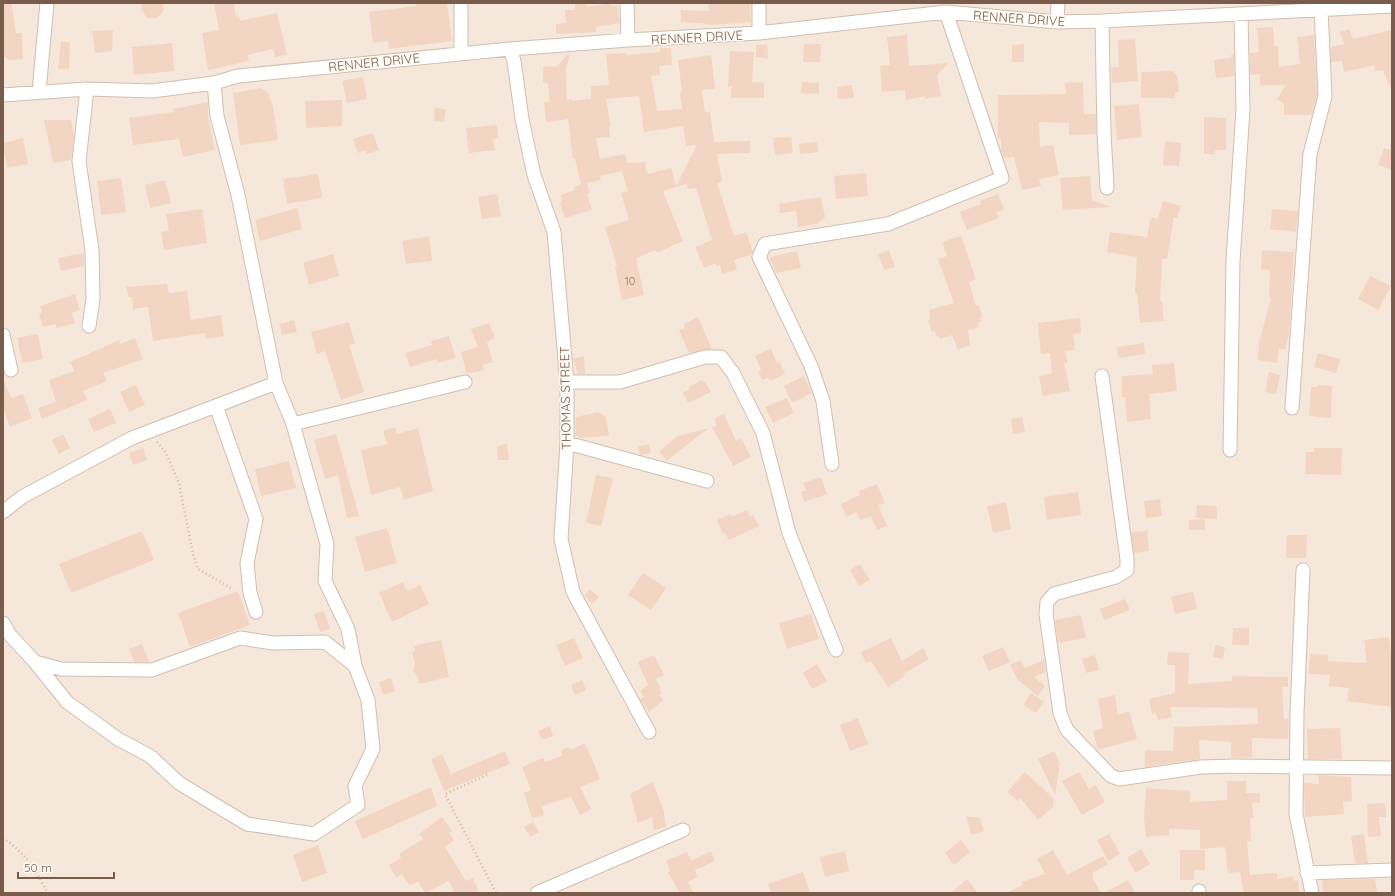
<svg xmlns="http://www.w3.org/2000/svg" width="1395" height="896" font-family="Quicksand,sans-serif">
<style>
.residential{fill:#f5e8da}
.building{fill:#f3d5c3;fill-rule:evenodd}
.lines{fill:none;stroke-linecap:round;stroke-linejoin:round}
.minor-casing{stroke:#d1beb0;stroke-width:15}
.path{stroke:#d9b8a5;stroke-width:2.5;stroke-dasharray:1 3;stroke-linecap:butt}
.minor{stroke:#fff;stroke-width:13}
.labels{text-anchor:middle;stroke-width:3;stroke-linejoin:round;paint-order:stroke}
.number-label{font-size:11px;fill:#987a6a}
.street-label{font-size:13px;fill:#7a5c4d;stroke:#fffaf3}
</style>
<rect width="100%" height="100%" fill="#fdf6ec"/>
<path class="residential" d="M3,3H1392V893H3Z"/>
<path class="building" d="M3,3H11L16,33H22L23,59L7,60V57H3Z
M142,3H162L164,10L157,18H147L141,9Z
M214,3H234L236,17L239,16L240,21L277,13L287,55L275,57L273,49L247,55L249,61L208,70L202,33L219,30Z
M416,3H447L452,41L389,49L388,41L373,43L369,12L416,6Z
M575,3H587V7L610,3L612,6L617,5L620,23L596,27V32L556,34V24L566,23L565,10H575Z
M708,3H750L751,22L710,25V24L681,22V10L709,11Z
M1273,27L1274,46H1278L1279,67L1300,64L1297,37L1314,35L1317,95L1312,115H1284V104L1277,99L1286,85H1260V74L1250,75V53L1259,52L1257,28Z
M1349,29L1353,39L1392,30V91L1383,70L1375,71L1374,65L1344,72L1342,61L1331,62V47L1344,44L1340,32Z
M113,30L112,51L95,53L92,31Z
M907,35L909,66L948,63L937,75L941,96L925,99V96L906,100L905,90L882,92L880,66L890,65L887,37Z
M1135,39L1138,81L1112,83L1111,68L1119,67L1118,40Z
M61,41L70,43L69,69H58Z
M172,43L174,71L134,75L132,47Z
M767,44L768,59L756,57V45Z
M804,44H821L820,62H803Z
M1024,44V62H1012V45Z
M660,48H671L672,65L659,66L660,75L651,76L657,111L682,109L680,92L682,91L678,60L711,55L715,89L702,90L705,112H710L714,142L750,141V153L717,154L722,182L717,183L734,236L746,232L753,252L751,255L734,260L737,270L722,274L720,265L717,266L716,263L704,268L695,247L712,240L696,188L687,189L686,184L663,191L683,241L657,253L656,250L636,258L644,295L622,300L615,266H617L605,227L629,220L621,193L628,191L622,171L600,176L601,180L587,183L590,193L587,194L592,210L565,218L560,203L562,202L561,195L575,190L574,187L581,184L575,159H573L568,119L546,122L544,102H550L548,84L543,82V66L556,67L570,52L566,70L567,100L572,99V101L591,99V86L609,85L606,54L626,53V55L660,52ZM639,96L644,132L683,126L686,146L697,145L676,186L671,168L647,174L645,162L627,163L625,154L600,159L596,138L610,137L609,127H611L606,99Z
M730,51L754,52L752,82L764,83V98H731L732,86L728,87Z
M1234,54V76L1216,78L1214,60L1231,58V55Z
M1172,71L1177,75L1179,91L1175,93V98H1141V72Z
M363,77L367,99L347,103L342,81Z
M802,82L819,83V94L801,93Z
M1083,82L1084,114H1096V134L1069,135V123L1039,122L1040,147L1053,145L1059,175L1039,179L1041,186L1022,190L1014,157L1004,158L1001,151V139L998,138V95L1066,94L1065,83Z
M852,85L854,98L838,99L837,87Z
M261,88L268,93L273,106L278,140L240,145L233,93Z
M342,100V126L306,128L305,101Z
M208,102V117L215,150L183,157L179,139L133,145L129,118L174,112L173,109Z
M1139,104L1142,137L1117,140L1114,106Z
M435,108L446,109L444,122L434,121Z
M1204,117L1226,118V150H1215V154H1204Z
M44,120H71L74,138L71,160L53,163Z
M497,125L498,138L493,139L495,150L469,153L466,128Z
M373,133L379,150L367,154L366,150L358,153L353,139Z
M791,137L793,153L775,155L773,138Z
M23,138L28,164L7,168L3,143Z
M1165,141L1181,143L1179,166L1163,165Z
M817,142L818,152L800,154L799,144Z
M1384,148L1392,150V170L1378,165Z
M866,173L868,196L836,199L834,176Z
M318,174L322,198L287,204L283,179Z
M1090,176L1092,200L1112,207L1063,210L1060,178Z
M121,178L126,212L101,215L97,181Z
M165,180L171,203L150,208L145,185Z
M497,194L501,216L482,219L478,197Z
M998,194L1004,210L997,212L999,218L967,230L960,212L981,204L980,201Z
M821,197L825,217L817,224L798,227L796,211L780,213L779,204Z
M1163,201L1181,206L1177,218L1174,217L1167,259H1162L1160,301H1162L1164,321L1140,323L1137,293H1135L1137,257L1107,252L1110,232L1147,237L1151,217L1158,219Z
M297,208L302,229L260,241L255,220Z
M202,209L207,243L164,250L161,232L169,231L166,214Z
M1272,209L1298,211L1296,232L1270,229Z
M429,236L432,261L406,264L402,241Z
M961,236L976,279L969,282L976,306L979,305L982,316L980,318L981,322L977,323L979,327L968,330L970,345L958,350L952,335L940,339L939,336L937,337L935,331L932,332L928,321L930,319L929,310L954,303L938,259L947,256L942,242Z
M889,250L895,267L884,270L878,254Z
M1262,250L1294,252L1289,334L1285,350L1279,348L1277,363L1258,360L1259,343L1271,298L1269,296L1270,270L1261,269Z
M797,251L801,268L776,273L769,257Z
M84,253V266L61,271L58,258Z
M333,254L339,276L309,285L303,263Z
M1370,276L1391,286L1378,310L1358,299Z
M167,284L169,293L187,291L191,320L221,315L224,336L206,339L205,333L153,341L148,307L133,309L132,297H129L126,287Z
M75,294L80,310L72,313L75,323L57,328L55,324L43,327L39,314L42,313L40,306Z
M698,317L712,349L689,353L679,330L685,328L684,324Z
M1080,318L1081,333L1073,334L1075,350L1065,351L1067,363H1064L1070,391L1043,396L1039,376L1052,374L1050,353L1041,354L1038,323Z
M294,320L297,332L282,335L280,324Z
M349,322L355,344L349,345L364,392L341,400L325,351L317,354L311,332Z
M489,323L495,338L487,342L493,362L483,365L484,370L467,374L461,352L478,347L471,329Z
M38,334L43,359L22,363L17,338Z
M449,336L456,358L438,363L437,359L410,367L405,353L432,345L431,341Z
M135,338L143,359L103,373L107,381L83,391L87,400L42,419L38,408L56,402L49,380L74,371L70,362L119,340L120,344Z
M1144,343L1145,354L1119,358L1117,347Z
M771,348L777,363L780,362L785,374L770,381L768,378L762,380L758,372L761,370L755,356Z
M1318,353L1340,359L1336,373L1314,367Z
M584,356L585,374H578L573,358Z
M1174,363L1177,391L1149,394L1151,419L1127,422L1125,397H1122V376L1153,374L1152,365Z
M1269,372L1280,375L1276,394L1265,392Z
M804,376L812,393L792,403L784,386Z
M3,379L11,398L23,394L32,418L10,427L3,408Z
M702,380L703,382H705L711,392L688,403L683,393L690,389L689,387Z
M136,385L145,405L129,412L120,392Z
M1317,385L1332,386L1331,418L1309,416L1311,387H1318Z
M787,398L794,413L773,423L765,407Z
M110,409L116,423L94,432L88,419Z
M598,412L606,417L609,436L581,438L575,435L576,417Z
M724,414L736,441L741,438L751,457L733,466L712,427L716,426L715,418Z
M1022,417L1025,432L1013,434L1011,419Z
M395,427L397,434L418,428L433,491L404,500L400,487L371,495L361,450L387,444L383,431Z
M709,428L666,461L659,451L678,436Z
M63,434L70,448L59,454L52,440Z
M336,434L359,516L347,518L338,475L325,479L314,440Z
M507,444L509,460H498L497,446Z
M649,444L651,453L640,455L638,447Z
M143,448L147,460L133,465L129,453Z
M1314,448H1342L1341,475L1305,474L1306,452H1314Z
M289,461L296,488L261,496L255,469Z
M596,475L613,478L601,526L586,523Z
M821,477L827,494L804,502L801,492L806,490L803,483Z
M877,484L885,503L878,505L887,526L877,530L871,516L860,520L856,512L847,517L841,504L860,495L859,491Z
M1078,492L1081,515L1047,520L1044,497Z
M1160,499L1162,516L1146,518L1144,501Z
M1006,502L1011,529L993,533L987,506Z
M1197,505L1217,506V519L1196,518Z
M747,510L750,517L753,515L759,526L729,540L725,533L723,534L717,520L730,514L731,517Z
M1205,519V530H1189V520Z
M387,528L397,563L365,572L355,537Z
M142,531L154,560L71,593L59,564Z
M1147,531L1149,551L1134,553L1131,532Z
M1287,535H1307L1306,558H1286Z
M860,564L870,580L859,586L850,570Z
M643,573L666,588L651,610L628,595Z
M403,582L407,591L420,585L429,604L392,622L379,593Z
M590,589L599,597L592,604L584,595Z
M238,591L250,625L190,647L178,613Z
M1193,591L1197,609L1175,614L1171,597Z
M1125,599L1130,610L1104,620L1100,609Z
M324,611L330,629L320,632L314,614Z
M811,614L819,639L787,649L779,623Z
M1081,615L1086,638L1058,643L1055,620Z
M1233,628H1249V645H1232Z
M1389,637L1392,662V707L1347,701L1349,688L1329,686L1330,675L1309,674L1310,654L1328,655V661L1367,663L1364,640Z
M574,638L583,658L565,666L556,645Z
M891,638L902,661L923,648L929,659L903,674L905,676L888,687L871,661L866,663L861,652Z
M441,640L449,677L419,684L417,675L413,671L415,663L412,652L415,651L414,646Z
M142,644L149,662H134L129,649Z
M1215,645L1225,647L1223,659L1213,657Z
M1003,647L1010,662L989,671L982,656Z
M1168,652L1189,653L1188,684L1232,681V676L1288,677V687H1282L1284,719H1289L1288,739L1252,738V757L1231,758V742L1199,740L1200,759L1145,767V750L1173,751L1174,727L1258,724L1257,708L1170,707L1172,717L1158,720L1156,713L1152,714L1149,699L1175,693V665H1167Z
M654,655L664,675L655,679L661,688L659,689L662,693L659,695L663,700L649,712L640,699L644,697L640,691L648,685L638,662Z
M1095,655L1099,670L1086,673L1082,659Z
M1020,660L1025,668L1044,660L1046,672L1034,677L1045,686L1038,696L1018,680L1010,665Z
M817,664L827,681L812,689L803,673Z
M391,678L395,691L383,695L379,682Z
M582,680L586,690L575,695L571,685Z
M1031,693L1044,702L1036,713L1023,705Z
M1115,695L1118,715L1129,711L1137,739L1098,750L1093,731L1103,728L1098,699Z
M858,718L868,744L850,751L840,725Z
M550,726L553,736L542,740L538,731Z
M1340,728L1342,759H1308L1307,729Z
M585,743L600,779L580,787L591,809L580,815L571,797L542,806L544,815L532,818L524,793L531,790L522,767L543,758L545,762L562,756L561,750L569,747L571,750Z
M505,751L510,764L444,791L431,759L442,754L451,774Z
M1054,751L1060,763L1055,795L1038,759Z
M1025,772L1054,799L1053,807L1038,820L1020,798L1018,801L1007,792Z
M1079,772L1089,789L1096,785L1105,802L1082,815L1062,781Z
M1318,775L1351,777L1352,801L1343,802L1344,814L1305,817L1304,783L1319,784Z
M1227,781H1246V793H1260V803H1252L1253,818H1250L1251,841H1247L1250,875L1277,873V879L1293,876L1294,881L1298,880L1299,893H1244L1240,872L1228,873L1225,847L1200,849V830L1169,829V835L1146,837L1144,818L1146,788L1190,791V802L1227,800Z
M653,782L664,812L666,827L654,830L652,817L638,823L630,794Z
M431,787L437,806L363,839L355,821Z
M1385,803L1386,817H1379L1381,836L1368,837L1367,804Z
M966,816L980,818L984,831L971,835Z
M442,817L452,831L449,833L454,840L445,847L466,881L473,878L479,893H454L449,881L425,893L418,881L410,886L402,874L396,878L389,865L401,858L399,854L423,839L419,834Z
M533,822L539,832L530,837L524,827Z
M1109,834L1120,854L1108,861L1097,840Z
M1364,834L1368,863H1355L1351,836Z
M961,840L970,852L954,865L945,853Z
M318,845L327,873L302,882L293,855Z
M1141,849L1150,864L1136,873L1127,858Z
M1053,850L1067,875L1103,856L1108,864L1092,873L1094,876L1092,877L1101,893H1006L1023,885L1022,882L1045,874L1037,859Z
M1180,850H1205V870H1194V880H1180Z
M711,851L715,861L695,870L698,877L688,882L694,893H680L668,872L670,871L666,861L687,852L691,861Z
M845,851L849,871L825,877L820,857Z
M803,872L810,893H771L768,884Z
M967,879L978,893H951Z
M1375,879L1377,893H1323L1322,880Z
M1128,880L1135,893H1104Z"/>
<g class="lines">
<defs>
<path id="minor" d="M461,3V54
M627,3L628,40
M759,3V33
M1102,21L1104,133L1107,188
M1057,22L1058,3
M510,49L514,61L522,119L534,175L554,232L567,382V443L561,539L573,592L649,732
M87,89L79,161L92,250L93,299L89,326
M39,92L47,3
M3,95L87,89L152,91L214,83L238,76L510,49L628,40L759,33L946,12L1057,22L1102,21L1392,6
M3,335L11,370
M1102,376L1127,559V570L1116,577L1054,594L1047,602L1046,614L1060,713L1067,730L1111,776L1119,779L1201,767L1235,766L1392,768
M567,382H620L705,357H721L733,373L763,433L789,533L836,650
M216,406L256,519L247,563L250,593L256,612
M1292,408L1310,154L1325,96L1321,9
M293,424L465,382
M567,443L707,481
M1230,450L1233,261L1243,109L1241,14
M832,464L823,401L811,366L759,257L765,244L888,224L1002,178L946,12
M3,512L22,497L132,438L276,383
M1303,570L1297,712L1296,814L1312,893
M3,623L10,635L35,662L61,669L152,670L240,638L273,643L325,642L355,666
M35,662L67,702L118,739L150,756L179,783L247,824L314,834L358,805L355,786L373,749L368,700L355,666L348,629L325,581L327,544L293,424L276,383L238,195L217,116L214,83
M1307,873L1392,870
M537,893L683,830
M1199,893V891"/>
</defs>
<use href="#minor" class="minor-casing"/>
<path class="path" d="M157,442L166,453L179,483L193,554L198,569L231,588
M487,775L445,794L496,893
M3,838C28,855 34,869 48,893"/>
<use href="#minor" class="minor"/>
</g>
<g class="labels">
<g class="number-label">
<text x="630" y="285">10</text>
</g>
<g class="street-label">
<text transform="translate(1019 18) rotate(4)" y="5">RENNER DRIVE</text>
<text transform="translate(697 37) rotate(-3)" y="5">RENNER DRIVE</text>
<text transform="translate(374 62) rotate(-6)" y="5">RENNER DRIVE</text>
<text transform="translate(565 398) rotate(-91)" y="5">THOMAS STREET</text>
</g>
</g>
<rect width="1395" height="896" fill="none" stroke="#7a5c4d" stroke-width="8"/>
<path d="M18 872v6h96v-6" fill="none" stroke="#7a5c4d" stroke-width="2"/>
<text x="24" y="872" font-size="12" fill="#7a5c4d" stroke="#fffaf3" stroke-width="3" paint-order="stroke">50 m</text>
</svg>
